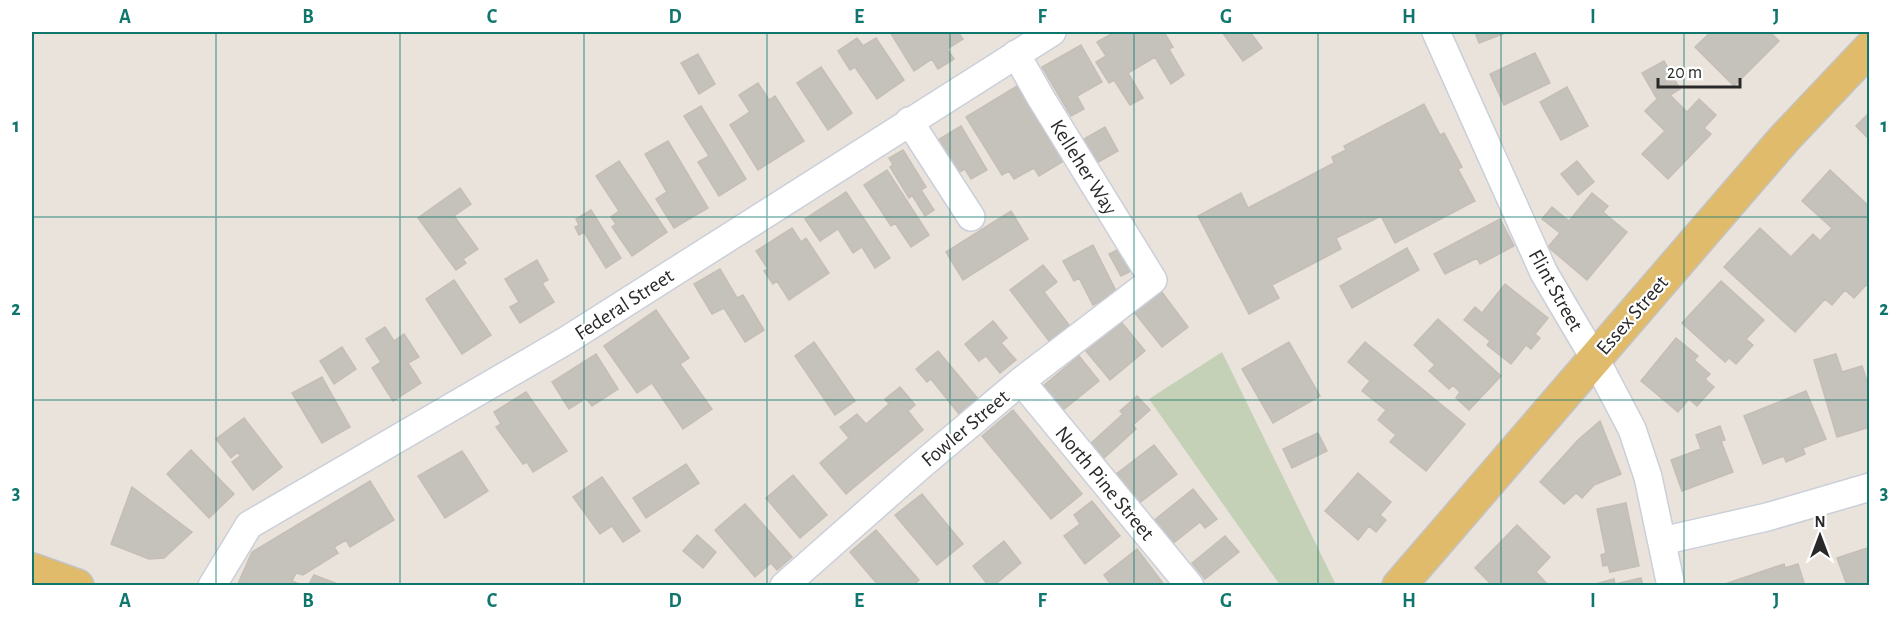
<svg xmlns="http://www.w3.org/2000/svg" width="1901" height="617" font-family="'Alegreya Sans',sans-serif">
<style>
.cemetery{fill:#c5d1b6}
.building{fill:#c5c1bb;stroke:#c5beb6;stroke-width:1.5}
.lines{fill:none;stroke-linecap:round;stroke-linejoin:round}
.minor-casing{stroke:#cbcfd9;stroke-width:30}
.major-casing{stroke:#c3c3c3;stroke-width:36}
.minor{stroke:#fff;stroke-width:27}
.major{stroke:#e0bb6b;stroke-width:33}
.grid{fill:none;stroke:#0f766e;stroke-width:1.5;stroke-opacity:0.55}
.labels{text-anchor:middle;stroke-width:4.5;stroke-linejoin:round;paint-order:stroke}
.street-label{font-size:21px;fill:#292929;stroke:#fff}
.neatline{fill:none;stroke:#0f766e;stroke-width:2}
.grid-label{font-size:20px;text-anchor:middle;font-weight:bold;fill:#0f766e}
</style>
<rect width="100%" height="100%" fill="#e9e3dc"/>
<path class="cemetery" d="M1222,352L1336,585H1280L1149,399Z"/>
<path class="building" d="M890,32H958L963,39L947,49L954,59L938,69L932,59L914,71Z
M1115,32H1164L1173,47L1169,49L1184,75L1171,84L1155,57L1128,73L1143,98L1130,105L1114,80L1109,83L1096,62L1106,56L1097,42Z
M1222,32H1250L1262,48L1243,61Z
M1475,32H1508L1479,43Z
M1711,32H1770L1779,41L1734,86L1695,47Z
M857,38L863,46L876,38L904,80L877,99L855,67L850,70L838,51Z
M1081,45L1102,82L1077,96L1084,109L1071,116L1042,67Z
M1535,53L1550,83L1504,105L1490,74Z
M698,54L715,84L699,94L681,63Z
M1664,61L1680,89L1670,95L1687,112L1699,99L1716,115L1704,128L1711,134L1668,179L1642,154L1665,131L1645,111L1657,99L1642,73Z
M821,67L852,113L828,130L797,83Z
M758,83L769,100L775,96L804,141L758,170L730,125L750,112L739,95Z
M1017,86L1051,143L1056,140L1067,159L1039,176L1034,168L1014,179L1009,171L1002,175L966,117Z
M1567,87L1588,126L1561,140L1540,102Z
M1424,104L1440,135L1444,133L1462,167L1458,169L1475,201L1395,243L1381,216L1336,238L1341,249L1272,285L1279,298L1249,314L1198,216L1241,193L1248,208L1334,163L1332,157L1346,150L1344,146Z
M701,106L746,179L719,196L698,162L709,156L684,116Z
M1870,112V140L1856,126Z
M961,126L987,170L971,179L965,169L952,176L933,143Z
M1105,127L1118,151L1084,170L1070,147Z
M668,141L708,208L674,228L656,199L667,192L645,154Z
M903,150L926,187L921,190L934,210L925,216L912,195L909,198L890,167L893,165L889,158Z
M619,161L667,232L632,256L612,227L616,224L611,217L619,211L596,176Z
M1577,161L1594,182L1578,195L1561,174Z
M887,170L929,235L911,247L895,223L891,226L864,185Z
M1830,170L1870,207V287L1866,285L1854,298L1845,290L1832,305L1825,299L1795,332L1724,267L1760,228L1791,257L1813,234L1820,241L1832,228L1802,201Z
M460,188L471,204L454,216L478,249L463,259L466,263L456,270L418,218Z
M846,192L890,258L875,268L862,247L853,253L838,229L820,241L805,219Z
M1592,193L1608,206L1603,212L1627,232L1587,280L1548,247L1560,233L1542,219L1552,207L1569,221Z
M591,210L621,258L606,268L584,232L579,235L575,227L579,225L576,219Z
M1011,211L1028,239L963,280L946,252Z
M1500,219L1514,246L1480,264L1477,258L1445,274L1434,254Z
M792,228L801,242L806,238L829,273L789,300L777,281L773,284L764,271L768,269L756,251Z
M1093,245L1117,293L1093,305L1079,278L1074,281L1063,261Z
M1121,248L1133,270L1121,276L1109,254Z
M1407,248L1419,270L1352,308L1340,286Z
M537,260L548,280L542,283L554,302L520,323L510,307L519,302L505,279Z
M1043,265L1057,282L1044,292L1069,325L1049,341L1010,290Z
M720,269L737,298L743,295L764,330L745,342L724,308L712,314L694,284Z
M454,280L491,335L462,354L426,299Z
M1721,281L1764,320L1746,339L1753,345L1736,364L1729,358L1725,362L1682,323Z
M1505,284L1548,318L1535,334L1540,338L1531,349L1526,345L1511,364L1487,345L1490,341L1464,320L1475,307L1482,313Z
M1161,291L1188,327L1162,347L1134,312Z
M656,310L689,358L680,364L712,409L683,429L652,383L637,393L604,346Z
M1438,319L1501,376L1469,410L1456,398L1460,392L1453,385L1449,389L1429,371L1435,365L1414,345Z
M993,321L1007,338L1001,343L1016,360L1000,373L986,356L979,361L965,344Z
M1122,323L1145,351L1110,380L1086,351Z
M385,327L394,341L404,334L419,357L408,363L421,383L393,401L372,368L381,362L366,339Z
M1676,338L1698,356L1694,360L1710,374L1705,379L1714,387L1697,406L1689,399L1678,412L1641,381Z
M814,342L855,401L835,415L795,356Z
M1289,342L1320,396L1273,423L1242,369Z
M1365,342L1465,424L1426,471L1390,442L1396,435L1378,420L1386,410L1362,391L1370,381L1348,362Z
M342,347L356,369L334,384L320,361Z
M938,351L978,399L959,414L931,379L927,382L916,369Z
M596,354L618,389L592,406L586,398L569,409L552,382Z
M1836,354L1842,372L1862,366L1870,390V427L1837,437L1814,360Z
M1079,356L1099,381L1063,410L1043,386Z
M322,377L350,427L322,443L292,393Z
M900,387L915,405L908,411L923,430L846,494L820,463L849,438L840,427L857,414L866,424L889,404L885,399Z
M1806,391L1826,439L1803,448L1805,454L1786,462L1784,456L1763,464L1744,416Z
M526,392L567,451L533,472L527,462L523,464L496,427L501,424L494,412Z
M1137,396L1150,410L1133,425L1136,429L1103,459L1090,444L1123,414L1120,411Z
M1013,410L1082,494L1051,519L982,436Z
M244,418L282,467L253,490L232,462L240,456L238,452L231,458L216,439Z
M1600,421L1621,474L1594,485L1582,498L1576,493L1564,504L1540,482L1578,440Z
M1720,426L1725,440L1721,441L1733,472L1682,491L1671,460L1701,449L1696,435Z
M1318,433L1327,451L1292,468L1283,449Z
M1154,445L1177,474L1138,504L1115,475Z
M191,450L234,494L209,518L167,474Z
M462,451L488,491L445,518L418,476Z
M686,464L699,483L646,518L633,498Z
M1358,473L1391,502L1380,515L1386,520L1376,532L1369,526L1358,540L1325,511Z
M793,475L827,515L800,538L766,498Z
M602,477L640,531L623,542L612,526L600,534L573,497Z
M370,481L394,520L350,547L346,540L334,547L338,553L303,575L296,573L292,581L304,586H237L252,552Z
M132,487L192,532L164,558L149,559L111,544Z
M1193,489L1217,519L1205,528L1200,522L1171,545L1152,522Z
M922,494L963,544L937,565L895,515Z
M1092,501L1120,536L1085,564L1064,536L1080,524L1074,515Z
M1626,503L1639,566L1610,572L1608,565L1603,566L1601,555L1606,553L1597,509Z
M745,504L792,557L777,570L771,563L755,577L715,530Z
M1517,525L1550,557L1536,572L1549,586H1493L1475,568Z
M876,530L919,580L913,586H879L850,552Z
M697,535L716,552L703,568L683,551Z
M1225,536L1239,552L1205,579L1192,563Z
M1004,541L1021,563L993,586H989L973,566Z
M1870,547V586H1854L1853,583L1847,585L1837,558Z
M1137,549L1165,586H1112L1104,575Z
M1784,564L1785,568L1798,564L1805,586H1719Z
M314,575L343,586H308Z
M1641,578L1643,586H1588L1614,579L1615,584Z"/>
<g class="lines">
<defs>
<path id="minor" d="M1436,32L1544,273L1599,366L1632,429L1648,477L1671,586
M909,121L971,217
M1021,381L1190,586
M1662,541L1767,517L1870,487
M212,586L249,525L567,340L1052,32
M784,586L919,467L1021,381L1153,280L1041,98L1016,54"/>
<path id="major" d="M32,570L77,586
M1399,586L1784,139L1870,48"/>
</defs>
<use href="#minor" class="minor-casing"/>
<use href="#major" class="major-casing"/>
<use href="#minor" class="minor"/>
<use href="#major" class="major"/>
</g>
<path class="grid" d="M216,32V586M400,32V586M584,32V586M767,32V586M950,32V586M1134,32V586M1318,32V586M1501,32V586M1684,32V586M32,217H1870M32,400H1870"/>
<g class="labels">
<g class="street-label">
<text transform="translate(1084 167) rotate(58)" y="7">Kelleher Way</text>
<text transform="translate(1556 290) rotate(61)" y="7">Flint Street</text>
<text transform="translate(624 304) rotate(-33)" y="7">Federal Street</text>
<text transform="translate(1632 315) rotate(-49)" y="7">Essex Street</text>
<text transform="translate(965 428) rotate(-40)" y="7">Fowler Street</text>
<text transform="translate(1105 483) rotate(50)" y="7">North Pine Street</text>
</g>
</g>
<rect width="1901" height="617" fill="none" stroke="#ffffff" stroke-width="66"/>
<g transform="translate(1820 536)" stroke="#ffffff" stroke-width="4.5" paint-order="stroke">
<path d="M0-4.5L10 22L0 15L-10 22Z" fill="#292929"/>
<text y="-9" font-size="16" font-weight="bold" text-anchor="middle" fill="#292929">N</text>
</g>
<path d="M1658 78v9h82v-9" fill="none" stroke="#292929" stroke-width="3"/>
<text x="1667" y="78" font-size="18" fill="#292929" stroke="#ffffff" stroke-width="4.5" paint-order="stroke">20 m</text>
<rect x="33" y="33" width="1835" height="551" class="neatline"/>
<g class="grid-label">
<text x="125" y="23">A</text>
<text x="308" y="23">B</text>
<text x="492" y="23">C</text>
<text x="675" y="23">D</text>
<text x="859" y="23">E</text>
<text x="1042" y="23">F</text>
<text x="1226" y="23">G</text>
<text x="1409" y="23">H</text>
<text x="1593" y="23">I</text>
<text x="1776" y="23">J</text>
<text x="16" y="132">1</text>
<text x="1884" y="132">1</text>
<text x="16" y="315">2</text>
<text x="1884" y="315">2</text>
<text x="16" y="499">3</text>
<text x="1884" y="499">3</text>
<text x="125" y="607">A</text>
<text x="308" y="607">B</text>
<text x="492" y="607">C</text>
<text x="675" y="607">D</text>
<text x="859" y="607">E</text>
<text x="1042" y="607">F</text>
<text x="1226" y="607">G</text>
<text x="1409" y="607">H</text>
<text x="1593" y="607">I</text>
<text x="1776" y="607">J</text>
</g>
</svg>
